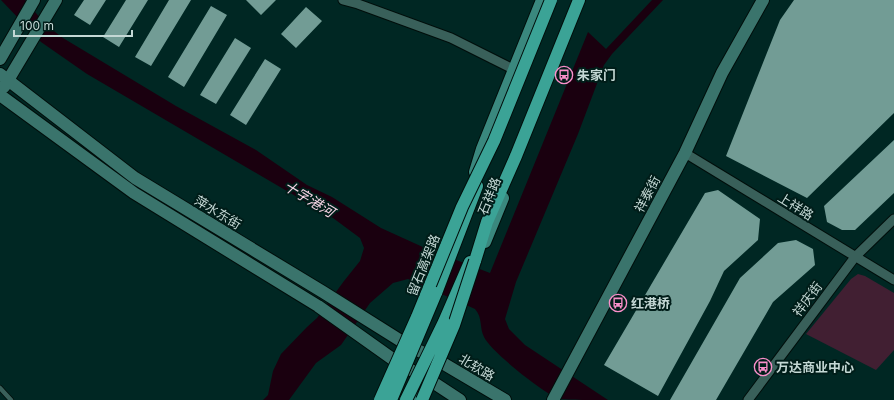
<svg xmlns="http://www.w3.org/2000/svg" width="894" height="400" font-family="Inter,'Noto Sans SC',sans-serif">
<style>
.green{fill:#411f32}
.water{fill:#1a000f}
.building{fill:#729c95}
.lines{fill:none;stroke-linecap:round;stroke-linejoin:round}
.lane-casing{stroke:#000e0b;stroke-width:6}
.street-casing{stroke:#000e0b;stroke-width:11}
.secondary-casing{stroke:#000e0b;stroke-width:14}
.primary-casing{stroke:#000e0b;stroke-width:14}
.highway-casing{stroke:#000e0b;stroke-width:14}
.lane{stroke:#39605a;stroke-width:4.5}
.street{stroke:#39605a;stroke-width:9}
.secondary{stroke:#3a746c;stroke-width:12}
.primary{stroke:#3a887e;stroke-width:12}
.highway{stroke:#3ba396;stroke-width:12}
.highway-bridge-casing{stroke:#000e0b;stroke-width:14;stroke-linecap:butt}
.highway-bridge{stroke:#3ba396;stroke-width:12}
.labels{text-anchor:middle;stroke-width:4;stroke-linejoin:round;paint-order:stroke}
.poi-label{font-size:13px;font-weight:bold;fill:#c4d8d5;stroke:#001d19;text-anchor:start}
.street-label{font-size:13px;fill:#c4d8d5;stroke:#001d19}
.water-label{font-size:14px;font-style:italic;fill:#f7d5e6;stroke:#001d19}
</style>
<rect width="100%" height="100%" fill="#002723"/>
<path class="green" d="M858,274L865,276L894,293V350L876,370L806,334L851,279Z"/>
<path class="water" d="M1,0H25L46,25L63,38L176,106L256,150L307,185L332,197L381,228L425,248L490,273L588,32L606,49L652,0H663L612,54L604,65L578,134L516,282L505,319L509,329L525,345L608,400C599,400 566,400 559,399C544,393 491,352 484,337C479,327 483,318 475,309L408,279L393,283L370,303L341,345L316,363L289,400H263L268,395L273,371L281,354L307,327L317,318L344,281L360,261L364,248L360,238L333,218L87,74L41,42Z"/>
<path class="building" d="M84,0H106L90,25L74,15Z
M126,0H148L119,47L103,37Z
M169,0H191L151,66L135,57Z
M246,0H276L261,15Z
M794,0H894V113L807,198L726,156L780,20Z
M211,6L227,15L184,87L168,77Z
M306,7L322,21L296,48L281,34Z
M235,38L251,48L216,104L200,95Z
M265,59L281,69L246,125L230,115Z
M894,140V193L855,230H842L827,222L824,206Z
M718,190L760,219L758,240L724,271L710,301L658,396L604,365L705,193Z
M796,240L813,249L815,265L773,302L716,400H670L740,278L778,243Z"/>
<g class="lines">
<defs>
<path id="lane" d="M0,388L11,400"/>
<path id="street" d="M343,0L358,4L451,38L513,69
M685,153L894,280
M748,400L855,257L894,219"/>
<path id="secondary" d="M0,59L34,0
M0,74L135,178L323,292L409,346L434,358L505,400
M4,87L56,0
M0,95L134,193L318,306L401,365L425,377L460,400
M553,400L685,153L722,73L763,0"/>
<path id="primary" d="M475,172L482,149L542,0
M485,242L503,198
M414,400L438,351"/>
<path id="highway" d="M475,261L487,222L516,156L579,0
M436,293L477,186
M444,322L470,262"/>
</defs>
<use href="#lane" class="lane-casing"/>
<use href="#street" class="street-casing"/>
<use href="#secondary" class="secondary-casing"/>
<use href="#primary" class="primary-casing"/>
<use href="#highway" class="highway-casing"/>
<use href="#lane" class="lane"/>
<use href="#street" class="street"/>
<use href="#secondary" class="secondary"/>
<use href="#primary" class="primary"/>
<use href="#highway" class="highway"/>
<defs>
<path id="highway-bridge" d="M380,400L417,317L462,207L494,141L551,0
M391,400L436,293
M406,400L444,322
M422,400L454,325L475,261"/>
</defs>
<use href="#highway-bridge" class="highway-bridge-casing"/>
<use href="#highway-bridge" class="highway-bridge"/>
</g>
<defs>
<symbol id="bus-ring" viewBox="-11 -11 22 22"><circle r="9.5" fill="#001d19" stroke="#f98fca" stroke-width="1.5"/><path d="M-5-6H5V4H4V6H2V4H-2V6H-4V4H-5ZM-3.5-4V0h7V-4ZM-3.5 1.2v1.5H-2V1.2ZM2 1.2v1.5H3.5V1.2Z" fill="#f98fca"/></symbol>
</defs>
<g fill-rule="evenodd">
<use href="#bus-ring" x="554" y="65" width="20" height="20"/>
<use href="#bus-ring" x="608" y="293" width="20" height="20"/>
<use href="#bus-ring" x="753" y="357" width="20" height="20"/>
</g>
<g class="labels">
<g class="poi-label">
<text x="577" y="80">朱家门</text>
<text x="631" y="308">红港桥</text>
<text x="776" y="372">万达商业中心</text>
</g>
<g class="street-label">
<text transform="translate(647 194) rotate(-62)" y="5">祥泰街</text>
<text transform="translate(489 196) rotate(-68)" y="5">石祥路</text>
<text transform="translate(796 206) rotate(32)" y="5">上祥路</text>
<text transform="translate(218 212) rotate(31)" y="5">萍水东街</text>
<text transform="translate(423 265) rotate(-68)" y="5">留石高架路</text>
<text transform="translate(807 299) rotate(-53)" y="5">祥庆街</text>
<text transform="translate(477 367) rotate(31)" y="5">北软路</text>
</g>
<g class="water-label">
<text transform="translate(309 199) rotate(31)" y="5">十字港河</text>
</g>
</g>
<path d="M14 30v6h118v-6" fill="none" stroke="#c4d8d5" stroke-width="2"/>
<text x="20" y="30" font-size="12" fill="#c4d8d5" stroke="#001d19" stroke-width="3" paint-order="stroke">100 m</text>
</svg>
